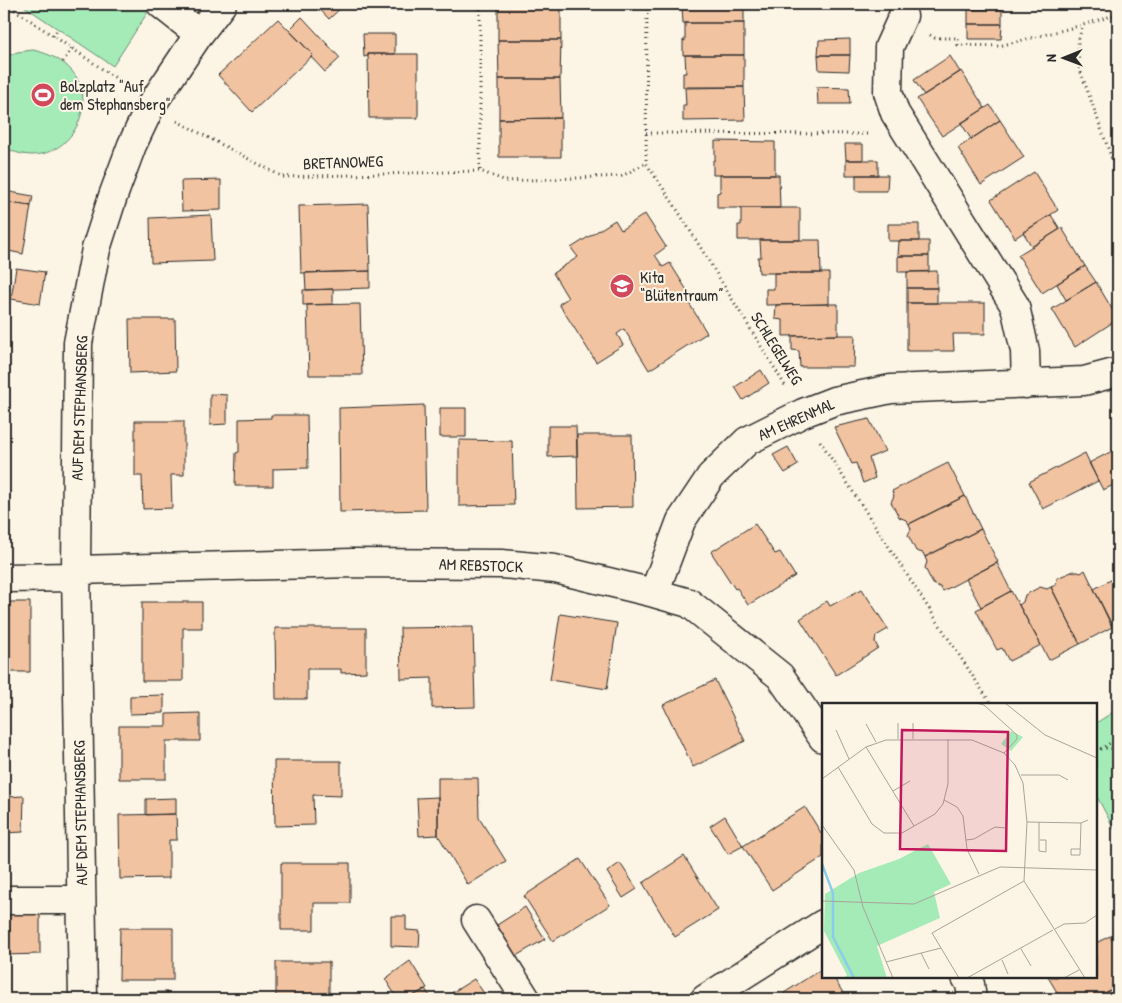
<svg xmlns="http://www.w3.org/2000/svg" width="1122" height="1003" font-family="'Patrick Hand',sans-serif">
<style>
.green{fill:#a5ebb8;stroke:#688b72}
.building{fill:#f2c3a1;stroke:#2b2b2b}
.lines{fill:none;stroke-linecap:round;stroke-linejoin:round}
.street-casing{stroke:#2b2b2b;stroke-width:31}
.path{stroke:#2b2b2b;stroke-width:3;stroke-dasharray:1 4;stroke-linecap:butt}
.street{stroke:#fcf5e5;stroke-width:28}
.labels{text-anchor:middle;stroke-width:4;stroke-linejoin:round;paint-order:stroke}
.poi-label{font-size:16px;fill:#2b2b2b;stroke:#fcf5e5;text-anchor:start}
.street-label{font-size:16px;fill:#2b2b2b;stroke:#fcf5e5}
.inset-river{fill:none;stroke:#8bcbec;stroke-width:2.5}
.inset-road{fill:none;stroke:#a8a49b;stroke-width:1}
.view{fill:#c2185b;fill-opacity:0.15;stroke:#c2185b;stroke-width:2.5}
.inset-edge{fill:none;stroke:#2b2b2b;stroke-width:2.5}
</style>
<rect width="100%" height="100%" fill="#fcf5e5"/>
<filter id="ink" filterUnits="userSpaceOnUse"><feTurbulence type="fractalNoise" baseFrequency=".02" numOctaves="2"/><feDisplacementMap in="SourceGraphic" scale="10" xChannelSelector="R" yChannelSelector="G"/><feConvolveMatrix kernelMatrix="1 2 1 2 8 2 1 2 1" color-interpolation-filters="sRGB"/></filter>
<g filter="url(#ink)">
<path class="green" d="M21,4H153L113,66Z
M33,50C126,70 73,186 4,147V58L17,52Z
M1118,709V836L1096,795V723Z"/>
<path class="building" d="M315,4H345L329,19Z
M498,4H561V40H498Z
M685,4H744V23H683L682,7H685Z
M820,4H851V5L820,6Z
M969,4H1002V9H968Z
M968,9H1002V24H968Z
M302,17L340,58L325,72L311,57L313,55L289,30Z
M278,19L313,55L252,112L218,75Z
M685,23H744V55H683V40L685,41Z
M968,24H1002L1001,39H968Z
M363,34H395V54H368V56L364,57Z
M850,39V55H818L819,40Z
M498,40H561L560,79H499Z
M368,54H418V118H369Z
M685,55H744V87H683V73H686Z
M818,55H850L849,71L819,70Z
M950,56L960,72L924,95L914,80Z
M961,71L985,108L942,136L917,99Z
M499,79H560L561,118L499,119Z
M744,87L745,120L683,121V105H686L685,88Z
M817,87L849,88L850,104H818Z
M990,105L1000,120L971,139L961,123Z
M561,118V157H499V119Z
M1000,120L1024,157L981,185L958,148Z
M715,141L775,142V175H713V160H715Z
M845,144H863V160H846Z
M846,160H878V175H846Z
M1034,172L1058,210L1015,238L991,200Z
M720,175H779L780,208H717V193L720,192Z
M856,175H888L887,191H856Z
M221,180V210L182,211L181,181Z
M4,191L33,196L31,206L4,202Z
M4,202L31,206L23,254L4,250Z
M368,204L370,271L301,273L299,206Z
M741,208H800V240H738V225H741Z
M645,214L666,247L655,255L663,267L670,263L693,300L689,303L707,333L649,370L624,329L617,334L623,345L596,362L559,304L568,298L553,273L578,257L571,248L615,220L621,230Z
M211,215L213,261L151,263L150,218Z
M1051,215L1060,229L1032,247L1023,232Z
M888,224H919V241H888Z
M1062,228L1085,266L1042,293L1018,255Z
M760,240H820L821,273H759L758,257H761Z
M899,241H929V256H898Z
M898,256H929V272H898Z
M1085,266L1096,282L1066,300L1057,284Z
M16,268L45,272L40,304L11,299Z
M370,271V288L306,290L305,273Z
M937,271V288H907V272Z
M774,273H829V304L766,305V289H774Z
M1096,282L1118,319L1075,347L1052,309Z
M907,288H937V303H907Z
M333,289V304L303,305V290Z
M907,303H985V334H953L954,351H907Z
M360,304L362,375H309L307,305Z
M829,304H838V335L783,336V320L775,319L776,305Z
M129,319H175L176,371L130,373Z
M838,335H855L854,367H800L799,351L792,350V336Z
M761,370L769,383L743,400L735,387Z
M210,394L227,395V424L210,425Z
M424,405L426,510L340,512L339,408Z
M440,408H466V437H440Z
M271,415H307L308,468L273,469V486H235L236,453L239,452V419L271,418Z
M869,419L885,451L869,458L875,478L863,483L856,463L852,464L834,427Z
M135,421H184V475H171L172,508L143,509L142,476H135Z
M548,426H576L577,456L548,457Z
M577,435H632L633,507L578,508Z
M459,440L512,441L514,505L459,506Z
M788,447L798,465L785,473L773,455Z
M1118,448V483L1103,490L1089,463Z
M1085,453L1098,481L1043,509L1029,482Z
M948,463L965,496L909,524L906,520L899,517L891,502L894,496L892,491Z
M965,496L981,529L925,557L923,553L916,551L908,535L911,529L909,524Z
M755,524L775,554L780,552L795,576L748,605L737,588L735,589L711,552Z
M981,529L998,562L943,591L940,587L933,584L925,568L927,562L925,557Z
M997,563L1011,591L981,607L966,579Z
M1085,570L1112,627L1080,644L1051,587L1056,585L1057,578L1074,571L1081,573Z
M1118,576V637L1094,589Z
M1040,587L1047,589L1051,587L1080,644L1049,660L1019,605L1023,602L1025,595Z
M862,589L888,629L876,636L875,642L878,648L836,675L800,619L827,601L830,606Z
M1011,591L1041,645L1009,661L1002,648L997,650L976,610Z
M4,602H30V672H4Z
M142,602H202V628H183V681H142Z
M560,614L617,623L607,689L550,680Z
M473,627L475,707L432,708V678L401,679L400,628Z
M275,628H366V672L341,673V669H307V699H276Z
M715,680L745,741L693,767L663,705Z
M164,695V713L130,714V696Z
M200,713V741H166V779H119V726H166V714Z
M274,761H341V796L313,795L314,825L275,826Z
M438,778H478L479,818L506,861L468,885L438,835Z
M24,796L23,832L4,833V797Z
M438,797V835L419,836L417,798Z
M176,798V814L146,815V799Z
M805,807L823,836V857L772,890L743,846Z
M176,814L177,840H169V878L120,879L119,815Z
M725,816L743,846L728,854L710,826Z
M684,856L718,910L675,937L643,883Z
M580,859L610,905L553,941L524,896Z
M281,863H350V903H314V930H281Z
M620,863L637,889L623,898L607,872Z
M525,907L545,939L516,956L497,925Z
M4,913H40V954L4,955Z
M391,916H406V930L420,931L419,947L391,946Z
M120,928H173V980H119Z
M1110,936L1118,952V986L1093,999H1061L1048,977H1096V943Z
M410,961L427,988L408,999H398L385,979Z
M276,962H329V999H276Z
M823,968V977H833L847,999H784L786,998L784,993Z
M474,979L488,999H442Z
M1118,986V999H1093Z
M425,989L432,999H408Z
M167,992V999H131V993Z"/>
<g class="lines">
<defs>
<path id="street" d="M161,4L199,34
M903,16L889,47L888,92L895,113L1015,306L1025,351L1026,384
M76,570L352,563L502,564L555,569L654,593L689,603L780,676L823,738
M4,578L76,577
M654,593L681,521L711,476L747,441L803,413L834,401L891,389L1084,381L1118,372
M4,900H81
M476,920L526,999
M966,977L970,984L972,999
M83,999L76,570L78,343L96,249L113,196L132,145L150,107L199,34L222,4
M705,999L823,924"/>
</defs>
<use href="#street" class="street-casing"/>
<path class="path" d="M6,4L126,85
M480,4V171
M647,4L646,163L675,206L786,387
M1118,14L1083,25L1078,41L1079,67L1118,176
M930,35L935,38H958V45L999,46L1083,25
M53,36L58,29
M63,62L72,48
M177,121L283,177L480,171L506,181L622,176L646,163
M646,133L871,134
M820,441L991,704
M1096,750L1103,748L1118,749
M1096,752L1118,738"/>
<use href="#street" class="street"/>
</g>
</g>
<defs>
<symbol id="stadium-disc" viewBox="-11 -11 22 22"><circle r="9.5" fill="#d1495b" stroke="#fcf5e5"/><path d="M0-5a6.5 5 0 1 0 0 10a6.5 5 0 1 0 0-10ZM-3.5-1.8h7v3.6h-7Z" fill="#fff"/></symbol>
<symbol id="school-disc" viewBox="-11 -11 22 22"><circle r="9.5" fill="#d1495b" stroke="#fcf5e5"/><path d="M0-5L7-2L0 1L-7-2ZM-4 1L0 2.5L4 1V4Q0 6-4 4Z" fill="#fff"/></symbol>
</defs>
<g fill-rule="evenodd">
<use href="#stadium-disc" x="29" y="81" width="28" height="28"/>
<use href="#school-disc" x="608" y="272" width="28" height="28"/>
</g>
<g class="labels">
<g class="poi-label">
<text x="60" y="92">Bolzplatz "Auf<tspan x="60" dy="18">dem Stephansberg"</tspan></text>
<text x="640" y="283">Kita<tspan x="640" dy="18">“Blütentraum”</tspan></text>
</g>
<g class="street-label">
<text transform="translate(343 162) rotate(-2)" y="6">BRETANOWEG</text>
<text transform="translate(777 348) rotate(58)" y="6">SCHLEGELWEG</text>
<text transform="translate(79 408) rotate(-88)" y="6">AUF DEM STEPHANSBERG</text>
<text transform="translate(796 419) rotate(-24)" y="6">AM EHRENMAL</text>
<text transform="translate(481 565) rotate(2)" y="6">AM REBSTOCK</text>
<text transform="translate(80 813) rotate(-91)" y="6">AUF DEM STEPHANSBERG</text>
</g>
</g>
<g transform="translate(822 703)">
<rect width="275" height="275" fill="#fcf5e5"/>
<path d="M189,28L201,34L189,48L179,41ZM106,141L129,181L112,189L118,215L55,243L65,275H22L25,272L2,228L3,191L37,170L77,156Z" fill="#a5ebb8"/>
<path class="inset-river" d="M0,161L11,190V234L32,275"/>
<path class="inset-road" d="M154,0L162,2L195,32V36L182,50M183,0L223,32L275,55M76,20V36M44,21L54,39M14,27L27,56M91,36V20M44,44L92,123M16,64L50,121L62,130H80L113,111L121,101L126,81V36M199,72H237L246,77M0,76L44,44L64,37H150L182,50L193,62L201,80L205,119L202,178L263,275M71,88L88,78M122,97L135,104L141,113L145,146L157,171M205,119L259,120L266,117M217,119V148L224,149V137H218M0,122L32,167L41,204L71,275M144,137L152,136L173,124L183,125M258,146H249V152H258L259,120M0,198L92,201L178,164L275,167M233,226L242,221L263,220L275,212M199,246L209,263M99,250L107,266M180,257L186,271M64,259L119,245M137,275L110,230L202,178M145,275L231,227M242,275L257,267"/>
<path class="view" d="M80,27L186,29L184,148L78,146Z"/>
<rect width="275" height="275" class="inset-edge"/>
</g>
<rect width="1122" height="1003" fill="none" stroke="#fcf5e5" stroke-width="20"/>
<rect x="10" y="10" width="1102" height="983" fill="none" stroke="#2b2b2b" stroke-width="2" filter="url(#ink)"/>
<g transform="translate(1064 58) rotate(269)" stroke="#fcf5e5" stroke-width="4" paint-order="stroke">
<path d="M0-4L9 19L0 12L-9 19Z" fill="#2b2b2b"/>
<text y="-8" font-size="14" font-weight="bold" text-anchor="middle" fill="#2b2b2b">N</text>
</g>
</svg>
